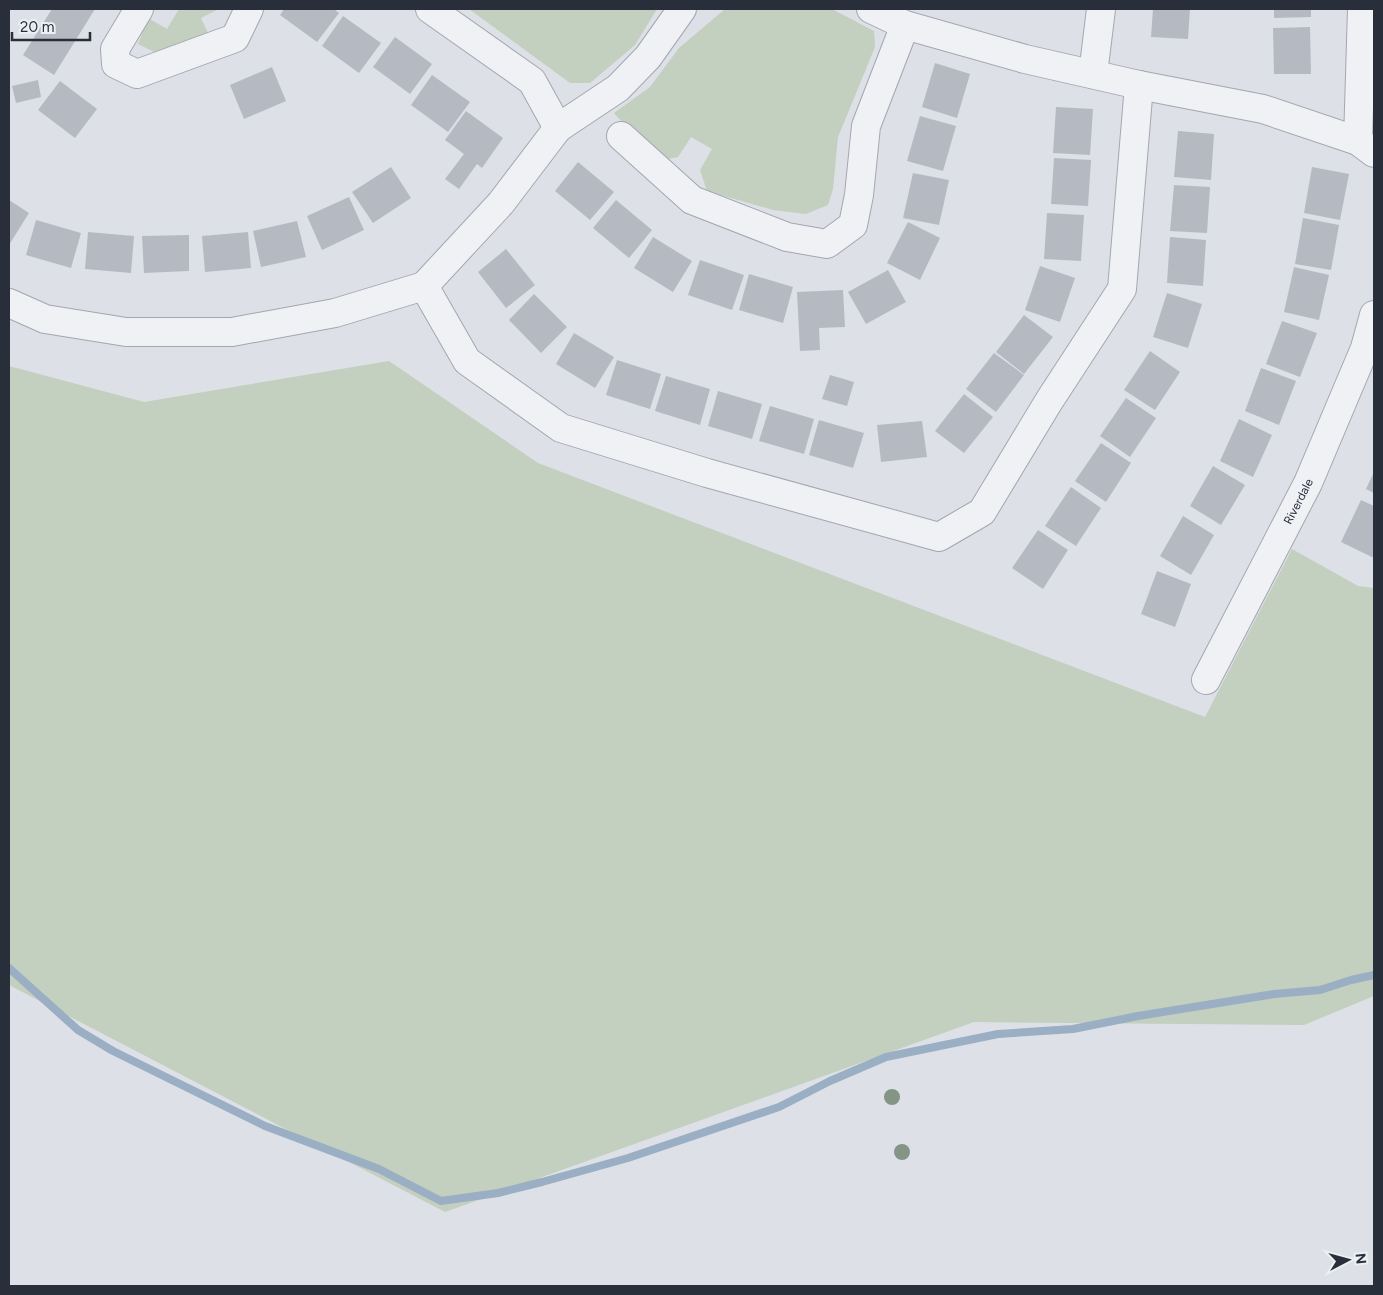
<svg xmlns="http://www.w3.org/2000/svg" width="1383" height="1295" font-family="Figtree,sans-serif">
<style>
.green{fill:#c3cfbf}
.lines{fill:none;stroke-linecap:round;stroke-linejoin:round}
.stream{stroke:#9aaec4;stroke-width:8}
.building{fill:#b5bac2}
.minor-casing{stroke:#a3a7af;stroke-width:30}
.minor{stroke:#eff1f5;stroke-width:28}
.tree{fill:#849485}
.labels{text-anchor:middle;stroke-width:5;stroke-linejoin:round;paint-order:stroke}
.street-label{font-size:12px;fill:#282f3b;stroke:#eceff4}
</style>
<rect width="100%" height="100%" fill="#dde0e6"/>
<path class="green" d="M179,9H219L201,18L208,33L158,54L138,44L148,18L167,29Z
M469,9H657L635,45L590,83H570Z
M725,9H832L874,31L875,47L838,137L833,189L828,205L806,214L773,210L707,191L700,170L712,149L691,137L678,157L659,161L648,152L614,113L650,87L679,48Z
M389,361L538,463L1205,717L1292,549L1358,586L1374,588V996L1304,1025L974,1022L445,1212L9,985V366L144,402Z"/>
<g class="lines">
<path class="stream" d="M9,968L78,1030L113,1051L265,1126L379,1169L441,1201L498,1193L542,1182L628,1158L779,1107L830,1081L886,1057L998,1034L1073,1029L1138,1016L1274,994L1320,990L1351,980L1374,975"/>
</g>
<path class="building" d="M52,9H95L54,75L23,55Z
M284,9H334L339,13L317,42L280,15Z
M1153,9H1190L1188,39L1151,37Z
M1274,9H1311V17L1274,18Z
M343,16L381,43L359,73L322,46Z
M1310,27L1311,74H1274L1273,28Z
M395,37L432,64L410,94L373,67Z
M935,63L970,74L957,118L922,107Z
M272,67L286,101L244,119L230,85Z
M432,75L470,102L448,132L411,105Z
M38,80L41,97L16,103L12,86Z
M60,81L97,109L75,138L38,110Z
M1056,107L1093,109L1090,155L1053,153Z
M466,111L503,138L482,168L477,164L459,189L445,179L464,154L445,140Z
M920,116L956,126L943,171L907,161Z
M1178,131L1214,134L1211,180L1174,177Z
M1054,158L1091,160L1088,206L1051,204Z
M578,162L614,192L590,220L555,191Z
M391,167L411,198L373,223L352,192Z
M1312,167L1349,174L1340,220L1304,213Z
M913,173L949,180L939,225L903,218Z
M1174,185L1210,187L1207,233L1170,231Z
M349,197L364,230L322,250L307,216Z
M9,200L29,213L9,245Z
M616,200L652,230L629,258L593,228Z
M1047,213L1084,215L1081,261L1044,259Z
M1303,218L1339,225L1331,270L1295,264Z
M36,220L81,233L71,268L26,255Z
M297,221L306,257L261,267L253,231Z
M908,222L940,238L920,280L887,263Z
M88,232L134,236L131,273L85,269Z
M248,232L251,268L205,272L202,236Z
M189,235V271L144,273L142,236Z
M653,237L692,261L673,292L634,268Z
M1170,237L1206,240L1203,286L1167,283Z
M506,249L535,285L506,308L478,272Z
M700,260L744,275L732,310L688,295Z
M1040,266L1075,278L1060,322L1025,310Z
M1294,267L1329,275L1319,320L1284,312Z
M888,270L906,302L866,324L848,292Z
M749,274L793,287L783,323L739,310Z
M843,290L845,327L819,328L820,350L800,351L797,292Z
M1167,293L1202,304L1188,348L1153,337Z
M534,294L567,327L541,353L509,320Z
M1024,315L1053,337L1024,374L996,352Z
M1282,321L1317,333L1300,377L1266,364Z
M574,333L614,357L595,388L556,364Z
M1150,351L1180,372L1155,410L1124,390Z
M994,353L1024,375L996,412L966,389Z
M617,360L661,374L650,409L606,395Z
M1261,368L1296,381L1279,425L1245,411Z
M830,375L854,382L847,406L822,399Z
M666,376L710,389L700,425L655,411Z
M718,391L762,404L752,439L708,426Z
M964,394L993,417L964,453L935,431Z
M1126,398L1156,418L1130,457L1100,436Z
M770,406L814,419L804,454L759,441Z
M1239,419L1272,435L1253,477L1220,461Z
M819,420L864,433L853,468L809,455Z
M922,421L927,457L881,462L877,425Z
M1101,443L1131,463L1106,502L1075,481Z
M1213,466L1245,485L1221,525L1190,506Z
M1374,472V493L1366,489Z
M1071,487L1101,508L1076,546L1045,526Z
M1361,500L1374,506V558L1341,542Z
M1183,516L1214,535L1191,575L1160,556Z
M1038,530L1068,550L1043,589L1012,568Z
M1157,571L1191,584L1175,627L1141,614Z"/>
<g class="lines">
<defs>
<g id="minor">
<path d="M139,9L115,49L116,64L137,74L235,38L249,9"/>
<path d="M430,9L532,81L558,128L501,203L424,286L467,361L561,428L707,473L939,537L982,512L1049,401L1122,289L1139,85"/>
<path d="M871,9L905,25L1025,59L1139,85L1263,109L1358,141"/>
<path d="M1362,9L1358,141L1374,153"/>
<path d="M1093,74L1101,9"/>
<path d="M558,128L618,88L648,57L682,9"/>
<path d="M621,136L692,200L787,237L827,244L853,225L859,195L866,126L905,25"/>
<path d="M9,303L45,319L126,332H232L335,313L424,286"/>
<path id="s1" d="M1206,680L1308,483L1365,348L1374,315"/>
</g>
</defs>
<use href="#minor" class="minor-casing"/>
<use href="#minor" class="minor"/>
</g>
<g class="tree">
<circle cx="892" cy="1097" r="8"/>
<circle cx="902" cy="1152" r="8"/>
</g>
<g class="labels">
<g class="street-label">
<text dy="4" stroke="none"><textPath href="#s1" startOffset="201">Riverdale</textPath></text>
</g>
</g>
<rect width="1383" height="1295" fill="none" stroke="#282f3b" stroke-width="20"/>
<g transform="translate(1348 1260) rotate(84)" stroke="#eceff4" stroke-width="4" paint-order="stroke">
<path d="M0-4L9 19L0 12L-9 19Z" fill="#282f3b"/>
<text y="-8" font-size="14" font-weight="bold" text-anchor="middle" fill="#282f3b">N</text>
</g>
<path d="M12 32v8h78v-8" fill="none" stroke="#282f3b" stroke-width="2.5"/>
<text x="20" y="32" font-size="15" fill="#282f3b" stroke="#eceff4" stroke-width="4" paint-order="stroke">20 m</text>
</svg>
